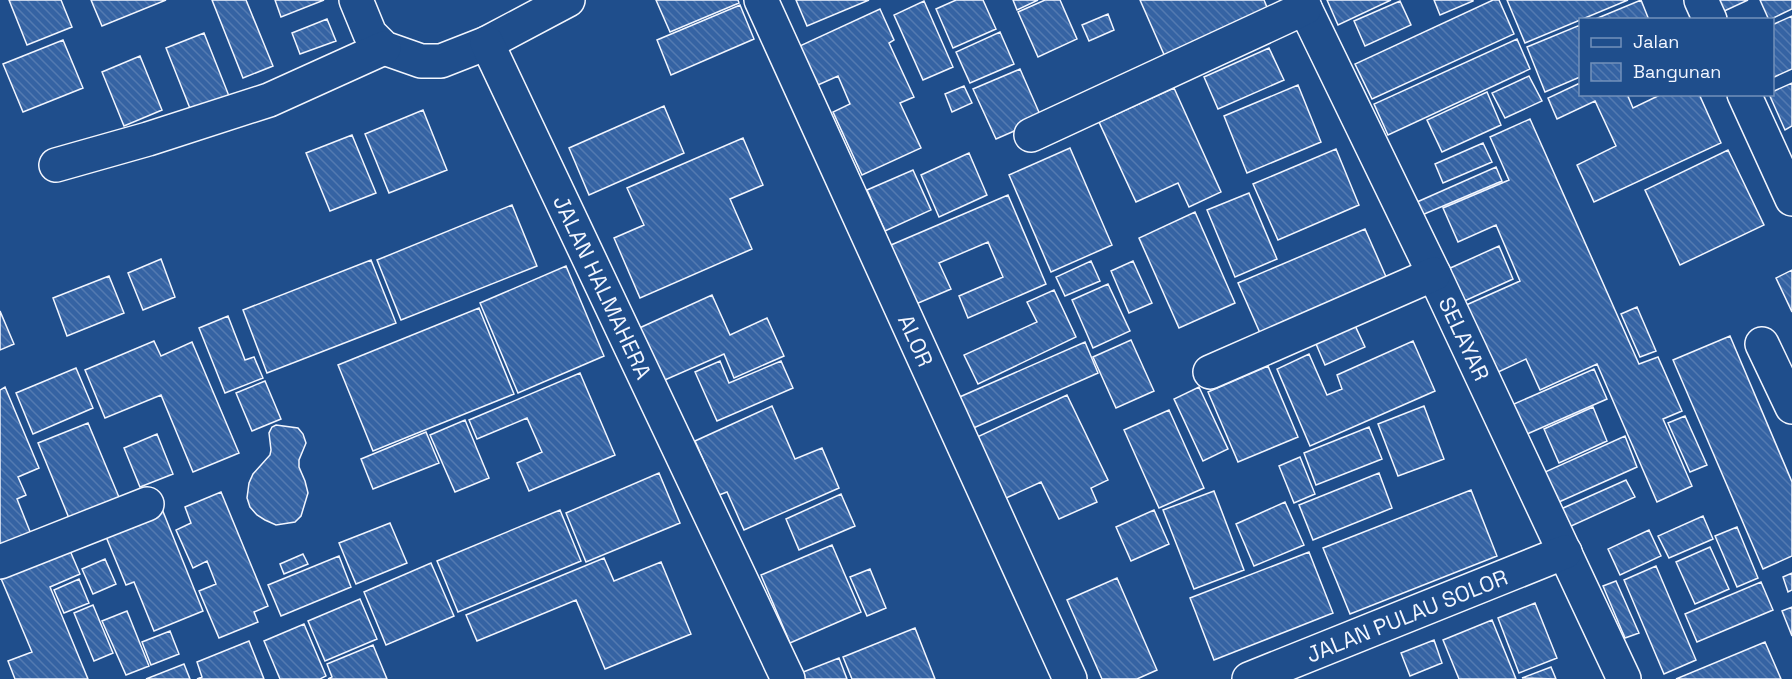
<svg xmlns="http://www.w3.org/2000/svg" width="1792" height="679" font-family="'Space Grotesk',sans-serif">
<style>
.building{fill:url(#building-back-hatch);stroke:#f2f6ff;stroke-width:1.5}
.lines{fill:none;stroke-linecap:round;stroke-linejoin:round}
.minor-casing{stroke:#f2f6ff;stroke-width:36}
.minor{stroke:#1f4e8c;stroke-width:33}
.labels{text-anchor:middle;stroke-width:4.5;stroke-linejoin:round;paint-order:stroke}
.street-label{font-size:22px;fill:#f2f6ff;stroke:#1f4e8c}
</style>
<defs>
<pattern id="building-back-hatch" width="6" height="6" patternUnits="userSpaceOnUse" patternTransform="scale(1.5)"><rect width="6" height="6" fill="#3563a3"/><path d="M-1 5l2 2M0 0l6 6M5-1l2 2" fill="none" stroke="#537ab1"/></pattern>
</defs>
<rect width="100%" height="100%" fill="#1f4e8c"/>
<path class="building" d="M9,0H61L72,27L27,45Z
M91,0H166L102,26Z
M212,0H246L273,66L243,78Z
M275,0H324L281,17Z
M656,0H738L739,3L670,32Z
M796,0H869L807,26Z
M956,0H983L996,29L953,48L936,9Z
M1013,0H1038L1017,10Z
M1045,0H1060L1077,39L1038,57L1018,12Z
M1140,0H1264L1269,12L1166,59Z
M1327,0H1391L1338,25Z
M1434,0H1473V1L1440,15Z
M1493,0H1499L1514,34L1372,99L1355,64Z
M1507,0H1628L1525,43Z
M1641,0L1649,20H1593Z
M1714,0H1748L1720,13Z
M1760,0H1792V9L1769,20Z
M924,1L953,67L923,80L894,15Z
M1400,1L1411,25L1365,46L1354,21Z
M740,5L754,39L671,75L657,40Z
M880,9L894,40L889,43L914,97L900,103L921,148L862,175L833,112L850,104L838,76L809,89L791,50Z
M1108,14L1114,30L1089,41L1082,25Z
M1792,16V69L1772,78V25Z
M327,19L336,41L300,54L292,33Z
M1580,25V77L1545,92L1527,47Z
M1000,32L1014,64L970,83L956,52Z
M204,33L231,101L193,116L166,48Z
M1517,39L1530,69L1388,135L1374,104Z
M63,40L83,88L23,112L3,64Z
M1269,48L1284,80L1218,109L1204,77Z
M140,56L162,110L124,126L102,72Z
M1020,69L1042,119L996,139L973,89Z
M1529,76L1542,101L1505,118L1492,93Z
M1580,83V94H1627L1633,108L1662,94H1699L1721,143L1594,202L1577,165L1616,146L1595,101L1557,119L1548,98Z
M1792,83V126L1785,130L1769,94H1772V92Z
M1298,85L1321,142L1247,173L1224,116Z
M964,86L972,103L952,112L945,94Z
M1174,88L1221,192L1189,207L1178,183L1136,202L1099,122Z
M1487,92L1501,125L1442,152L1427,120Z
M664,106L684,153L589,195L569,148Z
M423,110L447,170L389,193L365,134Z
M1530,119L1639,364L1658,357L1682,411L1663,419L1692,486L1657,502L1597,364L1540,390L1526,359L1494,374L1464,306L1520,281L1496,225L1458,242L1443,208L1509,180L1490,137Z
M352,135L376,193L330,211L306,153Z
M743,138L763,185L730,199L752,249L640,298L614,238L644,225L627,188Z
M1483,143L1492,162L1443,183L1435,164Z
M1070,148L1112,245L1051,272L1009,175Z
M1336,149L1359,205L1278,240L1253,184Z
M1728,150L1764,225L1680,265L1645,190Z
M969,153L987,195L939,217L921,175Z
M1496,167L1502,181L1422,215L1417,202Z
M913,170L931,210L885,231L867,190Z
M1249,193L1277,259L1235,277L1207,210Z
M1008,195L1046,284L968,318L959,296L1003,277L988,242L939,263L951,289L916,304L891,245Z
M512,205L537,266L401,320L377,260Z
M1195,212L1235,303L1179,328L1139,238Z
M1365,229L1391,288L1264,342L1238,283Z
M1499,246L1513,279L1460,303L1446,270Z
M161,259L175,297L143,310L128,273Z
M371,260L396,323L267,373L243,310Z
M1091,261L1100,281L1065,296L1056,277Z
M1133,261L1152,303L1129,313L1111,271Z
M566,266L604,356L518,393L480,303Z
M1792,270V312L1776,278Z
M109,276L124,313L67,336L53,298Z
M1108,284L1130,331L1093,348L1072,300Z
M1054,290L1076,337L978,384L964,355L1037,322L1027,302Z
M712,295L730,335L767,318L784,356L734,378L724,354L658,383L635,330Z
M1637,307L1656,351L1640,357L1621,314Z
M479,308L514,394L373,451L338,365Z
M0,311L14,344L0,350Z
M228,316L245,360L254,357L263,378L225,393L199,328Z
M1352,319L1365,347L1325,365L1313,337Z
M1730,336L1792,482V556L1763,569L1673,360Z
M1131,340L1154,391L1116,408L1093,357Z
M154,341L161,356L192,342L239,453L193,472L161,395L105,418L85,370Z
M1413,341L1435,391L1310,446L1277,369L1309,354L1327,395L1342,389L1337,375Z
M1085,342L1098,373L969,430L955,399Z
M720,361L729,383L781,361L793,388L717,421L695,372Z
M1268,366L1298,437L1238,462L1208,392Z
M76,368L93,408L33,434L16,393Z
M1594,369L1607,399L1518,438L1505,408Z
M580,373L615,455L529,491L517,463L542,452L527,418L477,439L469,420Z
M265,381L281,419L252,431L236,393Z
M5,387L39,468L18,477L26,495L17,499L33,539L0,552V390Z
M1199,387L1228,449L1203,461L1174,399Z
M1067,395L1108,480L1091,488L1097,502L1059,519L1041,482L1004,499L975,438Z
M772,406L795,459L822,448L839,488L744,530L727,492L719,495L695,441Z
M1424,406L1444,459L1398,476L1378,424Z
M1593,407L1607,441L1559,463L1544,429Z
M1169,410L1204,488L1159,508L1124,430Z
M1685,416L1707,465L1690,472L1668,423Z
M465,420L489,478L455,492L430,435Z
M88,423L121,502L71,523L38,443Z
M276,425L298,428L303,434L306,443L299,460V467L305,481L308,493L301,516L295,522L276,525L265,520L257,515L250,507L247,498L249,483L253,474L270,455L271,450L269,433L272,427Z
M1369,427L1382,459L1316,485L1304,453Z
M426,432L439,463L373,489L361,459Z
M157,434L173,474L140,487L124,448Z
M1625,436L1637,467L1559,502L1545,472Z
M1300,457L1315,494L1294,503L1279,466Z
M659,473L680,523L586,562L566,513Z
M1379,473L1392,508L1313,540L1299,505Z
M1626,480L1635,497L1569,527L1561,509Z
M1471,490L1497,556L1350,614L1323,548Z
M1214,491L1244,570L1194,589L1163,510Z
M221,492L268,606L254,612L258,622L219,638L199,591L216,584L207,561L193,568L176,530L191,523L185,507Z
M841,494L855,526L799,550L786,519Z
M1285,502L1304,545L1254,566L1236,524Z
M162,509L203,611L154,631L134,582L126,585L104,532Z
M560,510L581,561L458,612L437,561Z
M1154,510L1169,544L1131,561L1116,527Z
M1703,516L1713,539L1669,558L1658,536Z
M390,523L407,563L356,584L339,543Z
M1737,527L1758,578L1737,587L1715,536Z
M1649,530L1661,556L1620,575L1608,549Z
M832,545L861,612L790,643L761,575Z
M68,546L80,574L50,587L88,679H15L8,661L32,652L0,576Z
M1710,547L1729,589L1695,604L1676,562Z
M1309,552L1333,613L1214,660L1190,598Z
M303,554L308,564L284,574L280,564Z
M339,556L351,587L281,616L268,585Z
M604,558L614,581L661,562L691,634L605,669L576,600L477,641L466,615Z
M105,559L116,584L93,594L82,569Z
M431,563L454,616L386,645L364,592Z
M1656,566L1696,660L1664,674L1624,580Z
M870,569L886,608L867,616L850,577Z
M1792,573V590L1788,592L1783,577Z
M1117,578L1157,670L1137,679H1102L1067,600Z
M79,579L89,603L64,613L54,590Z
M1616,581L1639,633L1625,638L1603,586Z
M1761,582L1773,610L1697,642L1685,614Z
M360,599L377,639L325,661L308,621Z
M1535,603L1557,658L1519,673L1498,618Z
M93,605L113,653L94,661L74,613Z
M1792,607V636L1782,611Z
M127,611L149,666L126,675L102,621Z
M1492,620L1516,679H1459L1443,640Z
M304,624L326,676L320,679H280L264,641Z
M915,628L935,679H852L843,657Z
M170,631L179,654L151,665L142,642Z
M1434,640L1442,663L1410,676L1401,653Z
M249,641L264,679H197L202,677L197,662Z
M1765,642L1781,679H1676Z
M373,645L387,679H328L332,677L327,664Z
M839,658L847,679H794L793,676Z
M184,664L190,679H146Z
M1551,667L1556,679L1522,678Z"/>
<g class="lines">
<defs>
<g id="minor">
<path d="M356,0L370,34L384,48L421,61H441L487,43L568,0"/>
<path id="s1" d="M761,0L1070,679"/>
<path id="s2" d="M1301,0L1434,274L1624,679"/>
<path d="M1701,0L1710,20"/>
<path id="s3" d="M487,43L788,679"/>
<path d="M1744,94L1792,199"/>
<path d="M1031,135L1305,8"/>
<path d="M56,165L148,139L269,100L384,48"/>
<path d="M1762,344L1792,407"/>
<path d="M1210,372L1434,274"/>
<path d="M0,562L147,504"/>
<path id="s4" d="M1249,679L1565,552"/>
</g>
</defs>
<use href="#minor" class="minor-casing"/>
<use href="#minor" class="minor"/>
</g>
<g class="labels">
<g class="street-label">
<text dy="8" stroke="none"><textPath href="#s3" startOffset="270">JALAN HALMAHERA</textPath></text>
<text dy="8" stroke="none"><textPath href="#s2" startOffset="376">SELAYAR</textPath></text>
<text dy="8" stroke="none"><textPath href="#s1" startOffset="374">ALOR</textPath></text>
<text dy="8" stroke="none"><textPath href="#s4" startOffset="170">JALAN PULAU SOLOR</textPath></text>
</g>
</g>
<rect x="1579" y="18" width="195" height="78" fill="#1f4e8c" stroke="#7391ba" stroke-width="1.5"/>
<rect x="1591" y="38" width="30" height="9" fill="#1f4e8c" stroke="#7391ba" stroke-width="1.5"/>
<text x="1633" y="48" font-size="18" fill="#f2f6ff">Jalan</text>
<rect x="1591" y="63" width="30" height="18" fill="url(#building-back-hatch)" stroke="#7391ba" stroke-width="1.5"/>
<text x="1633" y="78" font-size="18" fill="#f2f6ff">Bangunan</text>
</svg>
